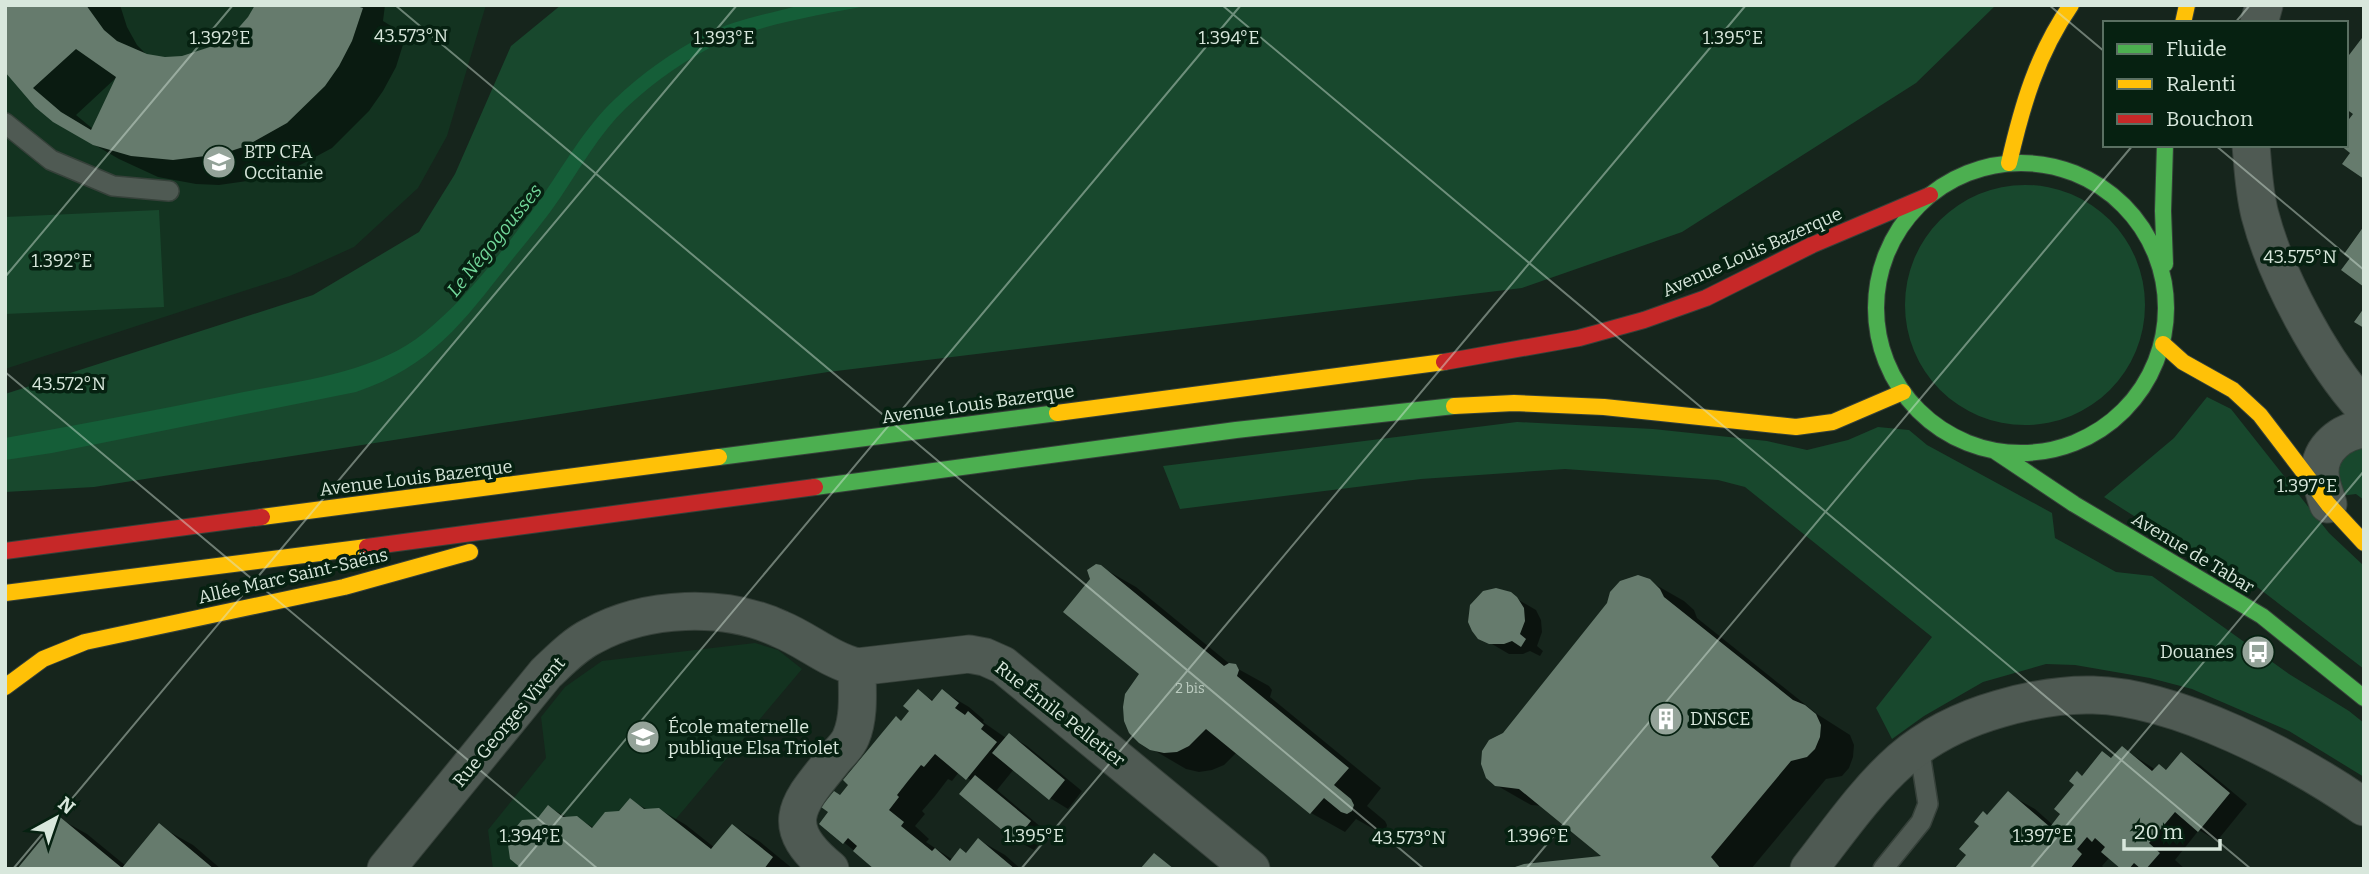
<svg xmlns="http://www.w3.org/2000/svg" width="2369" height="874" font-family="Bitter,serif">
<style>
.built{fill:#133320}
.green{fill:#18482d}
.water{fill:#155e38}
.shadow{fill:#0007;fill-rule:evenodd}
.building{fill:#667b6d;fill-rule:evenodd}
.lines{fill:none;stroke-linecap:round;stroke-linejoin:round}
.lane-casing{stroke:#36413a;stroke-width:22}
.street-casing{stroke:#36413a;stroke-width:39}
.fast-casing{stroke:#36413a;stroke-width:18}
.slow-casing{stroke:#36413a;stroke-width:18}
.jam-casing{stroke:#36413a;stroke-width:18}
.lane{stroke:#4f5a53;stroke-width:19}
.street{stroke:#4f5a53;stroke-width:37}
.fast{stroke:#4caf50;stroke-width:16}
.slow{stroke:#ffc107;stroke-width:16}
.jam{stroke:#c62828;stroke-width:16}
.ticks{fill:none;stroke:#d8e7dc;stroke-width:2;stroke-opacity:0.45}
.labels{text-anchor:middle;stroke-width:7;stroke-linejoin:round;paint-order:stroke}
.number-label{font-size:14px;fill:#bcccc0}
.poi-label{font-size:18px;fill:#d8e7dc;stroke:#062111;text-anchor:start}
.street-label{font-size:18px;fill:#d8e7dc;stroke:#062111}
.water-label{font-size:19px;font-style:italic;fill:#72d79a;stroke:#062111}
.ticks-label{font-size:18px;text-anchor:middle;fill:#d8e7dc;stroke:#062111;stroke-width:7;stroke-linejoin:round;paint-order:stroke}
</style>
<rect width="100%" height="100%" fill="#16251c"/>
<path class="built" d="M5,5H486L447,136L418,188L354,247L290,276L5,369Z
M755,643L778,650L802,669L675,820L711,849L732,824L773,857L764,869H493L488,830L546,758L541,717L565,687L602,661Z"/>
<path class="green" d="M561,5H1996L1916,83L1682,232L1522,288L828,372L94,487L5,492V394L313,295L419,232L455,174L511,46Z
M1905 305a120 120 0 1 1 240 0a120 120 0 1 1-240 0Z
M159,210L164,307L5,314V217Z
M2207,397L2231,409L2329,533L2364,566V669L2239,573L2145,523L2104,497L2174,438Z
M1517,422L1653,429L1767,441L1807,450L1848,440L1878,427L1909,430L1927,445L2052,513L2055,538L2116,572L2152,576L2289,674L2349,711L2364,723V777L2289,731L2192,689L2150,678L2075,665L2046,664L1983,682L1924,716L1892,739L1876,708L1932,637L1745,487L1718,480L1565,469L1421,479L1180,509L1163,466Z
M2364,444V500L2356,494L2340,496L2336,461Z"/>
<path class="water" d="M801,5H872C824,14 773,22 727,40C691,55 655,81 626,108C599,134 581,167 560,198C545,220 528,240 511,261C464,321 431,367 356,392L52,453L5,460V438C82,424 158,410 234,394C296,381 374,374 424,333C467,298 507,246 539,201C563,167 584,128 615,99C641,74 673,51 705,35C735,19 769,14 801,5Z"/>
<path class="shadow" d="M5,5H120L127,27L137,45L148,56L182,58L217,47L235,35L250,18L257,5H385L383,21L406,35L396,67L383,91L369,111L332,148L291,170L268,178L219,185L196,184L158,177L119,159L74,133L36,106ZM118,76L93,129L76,115Z
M1101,567L1136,587L1231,665L1269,686L1272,690L1270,697L1381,788L1367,806L1385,821L1387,825L1386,830L1382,832L1377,831L1356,819L1345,832L1311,813L1237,752L1224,765L1212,770L1199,772L1186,769L1140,742L1141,674Z
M1649,581L1684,601L1694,610L1697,618L1817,714L1850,735L1854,745L1853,757L1849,768L1842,776L1826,779L1751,869H1516L1606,857L1543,806L1531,805L1496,785L1504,734Z
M1503,591L1536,610L1541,620L1542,632L1537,646L1543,651L1540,656L1530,651L1523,654H1509L1480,637Z
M918,691L934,701L942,691L969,707L984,720L983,722L1006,738L1009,735L1027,746L1082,791L1068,809L1050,798L1014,769L997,790L1048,833L1034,850L1016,840L961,794L972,781L959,772L952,781L948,779L935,796L922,811L925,814L915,826L929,839L926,842L953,860L967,854L979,840L1005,855L1021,869H877L821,824L840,797L911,711Z
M2122,748L2156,770L2159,766L2168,771L2181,755L2200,765L2247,804L2217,841L2199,830L2175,860L2185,869H2124L2110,857L2102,866L2106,869L1958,867L1968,855L1982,826L2008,794L2035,809L2053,825L2083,777L2103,753L2113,759Z
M630,800L648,810L659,809L686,825L715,848L733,826L759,841L793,869H525L538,821L549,807L568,818L576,817L594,828L619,813Z
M60,819L87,834L126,866L159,826L193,845L221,869H20Z"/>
<path class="building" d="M5,5H86L104,30L117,41L147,54L165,57L182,56L216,45L234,33L248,17L255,5H353L363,8L352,41L339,66L325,86L287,123L246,146L222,154L173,160L131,156L93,145L53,122L35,107L5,72ZM76,49L116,77L91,130L61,112L33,88Z
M2362,38L2364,39V179L2342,164L2350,153L2340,145H2346V123L2353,114L2346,109V59Z
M2364,226V287L2341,270L2350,258L2344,254Z
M2364,308V328L2354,322Z
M1096,564L1101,565L1224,666L1229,663L1236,664L1239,670L1237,676L1349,768L1334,785L1351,799L1354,805L1352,811L1347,814L1341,812L1324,798L1310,814L1206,729L1189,746L1177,752L1164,753L1150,750L1139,743L1129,733L1124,721L1123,707L1125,694L1139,674L1063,612L1090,579L1087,570Z
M1638,575L1650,579L1660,589L1664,597L1793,700L1805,705L1816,714L1821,725L1820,737L1815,749L1807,757L1791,761L1711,857L1721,869H1509L1524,864L1601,856L1519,789L1495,786L1486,778L1481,764L1482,751L1489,740L1503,733L1607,603L1610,592L1620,581Z
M1496,588L1511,592L1517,597L1524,608L1525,621L1520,634L1526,639L1521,647L1512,641L1504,644H1489L1478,639L1472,631L1468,622L1470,605L1483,591Z
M918,689L932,701L942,689L959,703L955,708L965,715L968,711L984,725L981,729L997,742L966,780L935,754L924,767L921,765L908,781L897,795L899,797L889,810L904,822L901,826L932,851L935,848L950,861L960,848L966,853L978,838L1015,869H874L853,851L857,846L848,838L843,844L819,824L828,812L821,807L834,791L840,795L848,785L843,780L896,716L901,721L909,711L903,706Z
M1009,733L1065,780L1049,800L992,753Z
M2122,746L2152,771L2159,764L2166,770L2181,752L2230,793L2198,832L2175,812L2149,843L2160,853L2146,869H2141L2134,863L2129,869H2121L2101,852L2105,847L2095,838L2092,842L2087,837L2077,849L2082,854L2070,869L1955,868L1966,855L1959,849L1979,826L1974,822L1983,811L1987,815L2008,791L2050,827L2060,814L2054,809L2074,785L2069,781L2077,771L2082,776L2102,751L2111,758Z
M975,775L1031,821L1015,841L959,794Z
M630,798L644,809L659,808L711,849L732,824L773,857L764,869H522L510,859L507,838L522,820L537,819L548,805L563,817L577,816L592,828L605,812L619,811Z
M60,817L122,868L159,823L214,869H17Z
M1154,853L1174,869H1140Z"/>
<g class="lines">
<defs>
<path id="lane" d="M5,123L51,160L113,186L169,191
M1883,869L1921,822L1928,804L1919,747"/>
<path id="street" d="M2259,23L2264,5
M2251,145C2253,168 2254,192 2260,215C2276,276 2321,361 2364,408
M2328,504C2325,494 2320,482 2320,472C2320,448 2342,431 2364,429
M386,869L546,673C560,660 574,645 592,636C646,606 724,603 780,629C807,640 829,660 857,667L969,654L985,657L1003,665L1251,869
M830,869C775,824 799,803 835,758C841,751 848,745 851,737C860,716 857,689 857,667
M1809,869C1838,832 1866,791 1901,760C1929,736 1964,719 1999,709C2030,700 2060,694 2093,695C2177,697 2295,759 2364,807"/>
<path id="fast" d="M2165,145L2163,211L2165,264
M1876 308a145 145 0 1 1 290 0a145 145 0 1 1-290 0Z
M1995,451L2074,504L2262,616L2364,698
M719,457L1057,413
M815,487L1236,430L1454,406"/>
<path id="slow" d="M2183,23L2187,5
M2009,163C2022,106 2037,54 2071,5
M2163,344L2183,362L2233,390L2260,415L2328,504L2364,543
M1454,406L1514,403L1604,407L1796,427L1833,422L1903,392
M1057,413L1444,362
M262,517L719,457
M5,593L367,547
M5,687L43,659L85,642L344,587L470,552"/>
<path id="jam" d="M1444,362L1579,338L1644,320L1706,298L1812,245L1930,195
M367,547L815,487
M5,551L262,517"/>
</defs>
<use href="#lane" class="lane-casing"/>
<use href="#street" class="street-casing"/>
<use href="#fast" class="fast-casing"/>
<use href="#slow" class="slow-casing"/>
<use href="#jam" class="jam-casing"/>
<use href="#lane" class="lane"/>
<use href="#street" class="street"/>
<use href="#fast" class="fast"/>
<use href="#slow" class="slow"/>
<use href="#jam" class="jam"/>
</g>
<path class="ticks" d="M395,5L1424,869M1222,5L2251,869M2049,5L2105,52M2235,23L2250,5M2215,145L2364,270M5,277L233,5M5,372L598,869M13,869L737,5M517,869L1241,5M1021,869L1746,5M1526,869L2133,145M2030,869L2364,471"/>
<defs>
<symbol id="university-disc" viewBox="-11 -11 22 22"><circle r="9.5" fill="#94a399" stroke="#062111"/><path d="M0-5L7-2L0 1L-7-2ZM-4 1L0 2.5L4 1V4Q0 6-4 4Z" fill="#fff"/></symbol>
<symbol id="bus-disc" viewBox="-11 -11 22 22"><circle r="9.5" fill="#94a399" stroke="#062111"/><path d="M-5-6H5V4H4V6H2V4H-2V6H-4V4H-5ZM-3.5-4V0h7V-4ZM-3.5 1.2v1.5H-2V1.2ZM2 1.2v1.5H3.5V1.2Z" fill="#fff"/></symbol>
<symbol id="building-disc" viewBox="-11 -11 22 22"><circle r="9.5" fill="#94a399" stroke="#062111"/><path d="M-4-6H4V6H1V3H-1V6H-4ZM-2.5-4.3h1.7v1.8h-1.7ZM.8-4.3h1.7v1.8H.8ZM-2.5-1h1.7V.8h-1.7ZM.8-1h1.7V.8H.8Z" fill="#fff"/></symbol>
<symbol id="school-disc" viewBox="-11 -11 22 22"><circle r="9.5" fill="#94a399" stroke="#062111"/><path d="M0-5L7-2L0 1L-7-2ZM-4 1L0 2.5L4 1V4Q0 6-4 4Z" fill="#fff"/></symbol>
</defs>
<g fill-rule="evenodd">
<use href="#university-disc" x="200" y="143" width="38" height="38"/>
<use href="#bus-disc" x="2239" y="633" width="38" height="38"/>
<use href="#building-disc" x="1647" y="700" width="38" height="38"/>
<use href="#school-disc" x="624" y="718" width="38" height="38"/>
</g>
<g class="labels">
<g class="number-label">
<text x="1190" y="693">2 bis</text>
</g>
<g class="poi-label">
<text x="244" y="158">BTP CFA<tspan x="244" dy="21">Occitanie</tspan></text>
<text x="2234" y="658" text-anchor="end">Douanes</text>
<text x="1690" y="725">DNSCE</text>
<text x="668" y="733">École maternelle<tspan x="668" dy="21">publique Elsa Triolet</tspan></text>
</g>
<g class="street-label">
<text transform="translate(1752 252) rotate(-24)" y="6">Avenue Louis Bazerque</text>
<text transform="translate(978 404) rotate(-8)" y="6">Avenue Louis Bazerque</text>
<text transform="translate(416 478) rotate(-7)" y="6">Avenue Louis Bazerque</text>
<text transform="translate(2193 553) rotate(31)" y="6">Avenue de Tabar</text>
<text transform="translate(293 576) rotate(-13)" y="6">Allée Marc Saint-Saëns</text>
<text transform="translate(1060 714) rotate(38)" y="6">Rue Émile Pelletier</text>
<text transform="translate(509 722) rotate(-50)" y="6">Rue Georges Vivent</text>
</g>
<g class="water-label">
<text transform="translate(494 240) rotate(-51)" y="7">Le Négogousses</text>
</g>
</g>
<g class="ticks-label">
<text x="411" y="42">43.573°N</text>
<text x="220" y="44">1.392°E</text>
<text x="724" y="44">1.393°E</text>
<text x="1229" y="44">1.394°E</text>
<text x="1733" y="44">1.395°E</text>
<text x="2300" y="263">43.575°N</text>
<text x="62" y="267">1.392°E</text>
<text x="69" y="390">43.572°N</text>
<text x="2307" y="492">1.397°E</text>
<text x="530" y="842">1.394°E</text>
<text x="1034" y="842">1.395°E</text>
<text x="1538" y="842">1.396°E</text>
<text x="2043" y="842">1.397°E</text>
<text x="1409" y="844">43.573°N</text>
</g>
<rect width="2369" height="874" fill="none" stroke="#d8e7dc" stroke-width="14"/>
<rect x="2103" y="21" width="245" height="126" fill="#062111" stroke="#5a7062" stroke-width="2"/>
<rect x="2117" y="44" width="35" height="10" fill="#4caf50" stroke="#5a7062" stroke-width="2"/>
<text x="2166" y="56" font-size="21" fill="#d8e7dc">Fluide</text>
<rect x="2117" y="79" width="35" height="10" fill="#ffc107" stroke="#5a7062" stroke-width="2"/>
<text x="2166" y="91" font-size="21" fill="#d8e7dc">Ralenti</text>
<rect x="2117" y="114" width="35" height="10" fill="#c62828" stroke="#5a7062" stroke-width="2"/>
<text x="2166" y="126" font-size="21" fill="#d8e7dc">Bouchon</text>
<g transform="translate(56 818) rotate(40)" stroke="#062111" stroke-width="5" paint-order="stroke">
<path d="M0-5L12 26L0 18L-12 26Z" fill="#d8e7dc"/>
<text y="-10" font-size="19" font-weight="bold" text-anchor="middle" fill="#d8e7dc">N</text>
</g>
<path d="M2124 839v10h96v-10" fill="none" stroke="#d8e7dc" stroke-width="3.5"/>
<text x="2134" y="839" font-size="21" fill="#d8e7dc" stroke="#062111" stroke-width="5" paint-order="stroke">20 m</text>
</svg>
